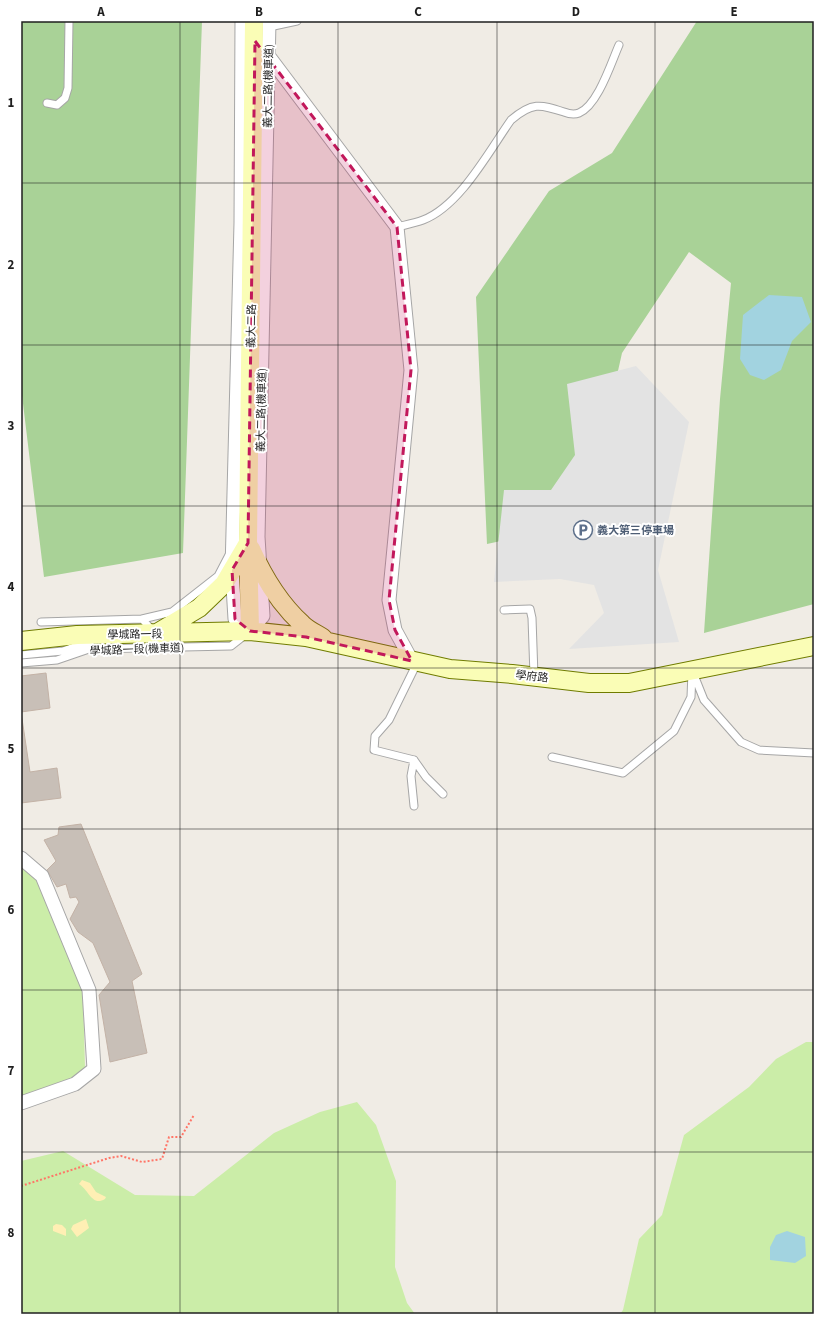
<svg xmlns="http://www.w3.org/2000/svg" width="835" height="1335" font-family="'Source Sans 3','Noto Sans TC',sans-serif">
<style>
.grass{fill:#cbeda8}
.forest{fill:#a9d297}
.sand{fill:#ffefb4}
.parking{fill:#e3e3e3}
.water{fill:#a2d3e0}
.building{fill:#c8bfb7;stroke:#c3b2a6}
.lines{fill:none;stroke-linecap:round;stroke-linejoin:round}
.lane-casing{stroke:#a6a6a6;stroke-width:9}
.street-casing{stroke:#a6a6a6;stroke-width:15}
.secondary-casing{stroke:#707c00;stroke-width:20}
.path{stroke:#ff7567;stroke-width:2;stroke-dasharray:2 2;stroke-linecap:butt}
.lane{stroke:#fff;stroke-width:7}
.street{stroke:#fff;stroke-width:13}
.secondary{stroke:#fafdb6;stroke-width:18}
.marked{fill:#c2185b;fill-opacity:0.2;stroke:#c2185b;stroke-width:3;stroke-dasharray:8 5;stroke-linejoin:round}
.grid{fill:none;stroke:#1f1f1f;stroke-width:1;stroke-opacity:0.55}
.labels{text-anchor:middle;stroke-width:4;stroke-linejoin:round;paint-order:stroke}
.street-label{font-size:11px;fill:#1f1f1f;stroke:#fff}
.service-label{font-size:11px;font-weight:bold;fill:#4e5e75;stroke:#fff;text-anchor:start}
.neatline{fill:none;stroke:#1f1f1f;stroke-width:1.5}
.grid-label{font-size:13px;text-anchor:middle;font-weight:bold;fill:#1f1f1f}
</style>
<rect width="100%" height="100%" fill="#f0ece5"/>
<path class="grass" d="M21,864L39,879L83,994L85,1068L72,1079L21,1097Z
M806,1042H814V1314H620L623,1310L639,1239L662,1215L684,1135L749,1087L776,1059Z
M357,1102L376,1125L396,1181L395,1267L407,1303L415,1314H21V1161L63,1151L135,1195L194,1196L274,1133L320,1112Z"/>
<path class="forest" d="M21,21H202L183,553L44,577L21,387Z
M697,21H814V604L704,633L720,399L731,283L689,252L622,353L584,523L487,544L476,297L549,191L612,153Z"/>
<path class="sand" d="M82,1180L90,1183L96,1192L106,1197L105,1199C92,1207 89,1190 79,1184Z
M86,1219L89,1228L77,1237L71,1229L73,1225Z
M56,1224L62,1225L66,1229V1236L53,1231V1226Z"/>
<path class="parking" d="M636,366L689,422L658,570L679,642L569,649L604,613L594,585L560,579L494,582L504,490H551L575,455L567,384Z"/>
<path class="water" d="M769,295L802,297L811,322L792,341L781,370L764,380L750,375L740,359L743,315Z
M787,1231L805,1237L806,1256L795,1263L770,1260V1247L776,1235Z"/>
<path class="building" d="M46,673L50,708L21,712L30,772L57,768L61,798L21,803V676Z
M81,824L142,974L132,981L147,1053L110,1062L99,995L110,982L93,943L78,932L70,919L79,902L76,897L70,898L66,884L57,887L47,870L56,861L44,840L58,835L59,827Z"/>
<g class="lines">
<defs>
<path id="lane" d="M269,27L297,21
M47,103L57,105L65,98L68,88L69,21
M397,227C405,225 415,223 423,220C460,206 489,151 511,120C532,102 540,104 564,112C569,114 574,115 579,113C598,105 611,63 619,45
M504,610L530,609L532,618L534,676
M142,619L172,612L218,576L230,553
M41,622L142,619L153,631
M21,655L63,651L91,641
M21,663L57,660L89,649L231,646L245,635
M694,675L704,700L741,742L759,750L814,753
M552,757L623,773L674,731L691,697L692,672
M414,760L426,777L443,794
M414,806L411,776L414,760L374,750L375,736L389,720L417,663"/>
<path id="street" d="M242,21L241,223L232,570L235,619L250,631L263,616L258,537L269,21
M267,54L397,227L411,370L389,600L395,630L412,661
M21,858L42,876L89,990L94,1069L75,1084L21,1103"/>
<path id="secondary" d="M251,549C263,576 280,604 302,624C308,630 317,634 323,638
M250,631L248,543L254,21
M157,633L199,608L224,584L248,543
M21,641L77,635L250,631L306,637L450,669L512,674L589,683H629L814,646"/>
</defs>
<use href="#lane" class="lane-casing"/>
<use href="#street" class="street-casing"/>
<use href="#secondary" class="secondary-casing"/>
<path class="path" d="M21,1186L109,1158L121,1156L142,1162L162,1159L169,1137H181L194,1115"/>
<use href="#lane" class="lane"/>
<use href="#street" class="street"/>
<use href="#secondary" class="secondary"/>
</g>
<path class="marked" d="M255,41L397,227L411,370L389,600L395,630L412,661L306,637L250,631L235,619L232,570L248,543Z"/>
<path class="grid" d="M180,21V1314M338,21V1314M497,21V1314M655,21V1314M21,183H814M21,345H814M21,506H814M21,668H814M21,829H814M21,990H814M21,1152H814"/>
<defs>
<symbol id="parking-ring" viewBox="-11 -11 22 22"><circle r="9.5" fill="#fff" stroke="#5c6f8a" stroke-width="1.5"/><path d="M-3.5-5.5H1a3.5 3.5 0 0 1 0 7H-1V5.5H-3.5ZM-1-3.4V-.6H.8a1.4 1.4 0 0 0 0-2.8Z" fill="#5c6f8a"/></symbol>
</defs>
<g fill-rule="evenodd">
<use href="#parking-ring" x="572" y="519" width="22" height="22"/>
</g>
<g class="labels">
<g class="street-label">
<text transform="translate(268 86) rotate(-89)" y="4">義大二路(機車道)</text>
<text transform="translate(251 326) rotate(-89)" y="4">義大二路</text>
<text transform="translate(261 410) rotate(-89)" y="4">義大二路(機車道)</text>
<text transform="translate(135 634) rotate(-1)" y="4">學城路一段</text>
<text transform="translate(137 649) rotate(-2)" y="4">學城路一段(機車道)</text>
<text transform="translate(532 676) rotate(6)" y="4">學府路</text>
</g>
<g class="service-label">
<text x="597" y="534">義大第三停車場</text>
</g>
</g>
<rect width="835" height="1335" fill="none" stroke="#ffffff" stroke-width="44"/>
<rect x="22" y="22" width="791" height="1291" class="neatline"/>
<g class="grid-label">
<text x="101" y="16">A</text>
<text x="259" y="16">B</text>
<text x="418" y="16">C</text>
<text x="576" y="16">D</text>
<text x="734" y="16">E</text>
<text x="11" y="107">1</text>
<text x="11" y="269">2</text>
<text x="11" y="430">3</text>
<text x="11" y="591">4</text>
<text x="11" y="753">5</text>
<text x="11" y="914">6</text>
<text x="11" y="1075">7</text>
<text x="11" y="1237">8</text>
</g>
</svg>
